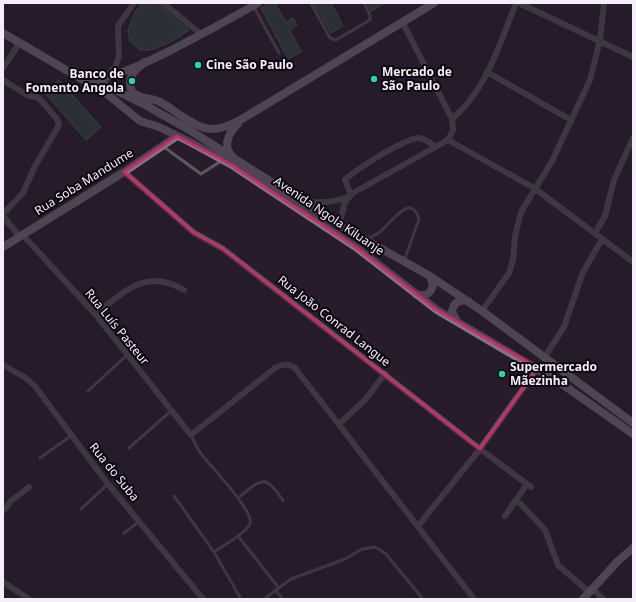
<svg xmlns="http://www.w3.org/2000/svg" width="636" height="602" font-family="'Noto Sans',sans-serif">
<style>
.building{fill:#304b42;stroke:#4d685f}
.lines{fill:none;stroke-linecap:round;stroke-linejoin:round}
.lane{stroke:#5d5760;stroke-width:3}
.street{stroke:#5d5760;stroke-width:6}
.secondary{stroke:#7f7684;stroke-width:8}
.marked{fill:none;stroke:#c72d6b;stroke-width:3;stroke-linejoin:round}
.poi-dot{fill:#2bd5ac;stroke:#0d080f;stroke-width:1.5}
.labels{text-anchor:middle;stroke-width:4;stroke-linejoin:round;paint-order:stroke}
.poi-label{font-size:12px;font-weight:bold;fill:#f5edf9;stroke:#0d080f;text-anchor:start}
.street-label{font-size:12px;fill:#f5edf9;stroke:#0d080f}
</style>
<rect width="100%" height="100%" fill="#271b2c"/>
<path class="building" d="M142,3H157L189,30L173,41L151,50H140L130,42L128,31L135,12Z
M271,3H275L286,22L293,18L297,25L290,30L301,52L288,59L261,8Z
M314,3H331L343,26L331,33Z
M367,3H385L371,11Z
M59,80L101,127L86,140L44,92Z"/>
<g class="lines">
<path class="lane" d="M311,3L330,38L336,40L370,20V15L364,3
M254,7L279,53
M164,147L201,174L221,161
M366,239C371,237 376,235 380,232C389,225 411,191 419,219L404,261
M88,391L127,355
M191,435C194,441 196,447 200,452C208,464 255,511 250,524C246,533 223,546 214,552
M129,448L171,411
M40,458L72,435
M174,496L214,552L241,599
M238,498C261,480 265,472 283,501
M81,509L108,484
M124,533L140,521
M238,536L278,587
M275,590L283,599
M264,599L291,579L345,559L362,549L375,547L385,553L423,599"/>
<path class="street" d="M163,3L201,34
M519,3L633,57
M3,68L20,42
M487,72L571,120
M107,76L115,67L119,57L118,26L134,3
M3,80L27,95L39,98L57,119L59,125L34,168L23,193L3,214
M452,119C486,91 500,43 516,3
M448,140L534,188L633,262
M124,172L194,233L223,249L480,449L531,487
M351,195L345,180C355,170 405,138 419,138C425,139 431,143 436,147
M301,199C317,204 333,203 348,197
M3,216L20,237
M339,225L345,202L353,193L448,140L453,130L452,119L403,23
M595,233L605,216L614,180L633,138
M23,235L95,314L191,435L275,368C283,364 287,363 295,368L474,599
M482,311L509,273L513,260L515,236L521,212L552,161L590,80L600,40L604,3
M95,314C126,292 145,267 184,290
M544,358L564,327L583,272L602,239
M3,365L24,377L35,386L108,484L203,599
M339,424L364,401L385,374
M517,500L545,530L558,565L589,592
M3,511L11,501L29,487
M505,516L527,484
M418,526L480,449L538,368
M3,582L29,599
M592,588L603,599"/>
<path class="secondary" d="M3,33L107,94L140,121L159,127L190,142L232,165L357,248L437,310L559,382L633,434
M145,62C134,71 126,77 132,92C142,100 148,97 158,101C165,104 171,109 177,113C204,131 213,135 242,119L434,3
M89,77L147,106L191,131L339,225L430,276L482,311L633,423
M94,78C119,83 231,18 258,3
M233,157C222,147 228,133 238,124
M3,247L124,172L177,136
M416,294C425,297 431,294 433,285L430,276
M457,321L452,312C453,303 459,299 468,301
M583,599L618,561L633,548"/>
</g>
<path d="M0 0H636V602H0ZM177,136L230,164L357,248L437,310L538,368L480,449L223,249L194,233L124,172Z" fill="#271b2c" fill-opacity=".55" fill-rule="evenodd"/>
<path class="marked" d="M177,136L230,164L357,248L437,310L538,368L480,449L223,249L194,233L124,172Z"/>
<g class="poi-dot">
<circle cx="198" cy="65" r="4"/>
<circle cx="374" cy="79" r="4"/>
<circle cx="132" cy="81" r="4"/>
<circle cx="502" cy="374" r="4"/>
</g>
<g class="labels">
<g class="poi-label">
<text x="206" y="69">Cine São Paulo</text>
<text x="382" y="76">Mercado de<tspan x="382" dy="14">São Paulo</tspan></text>
<text x="124" y="78" text-anchor="end">Banco de<tspan x="124" dy="14">Fomento Angola</tspan></text>
<text x="510" y="371">Supermercado<tspan x="510" dy="14">Mãezinha</tspan></text>
</g>
<g class="street-label">
<text transform="translate(84 182) rotate(-32)" y="4">Rua Soba Mandume</text>
<text transform="translate(329 216) rotate(34)" y="4">Avenida Ngola Kiluanje</text>
<text transform="translate(334 321) rotate(38)" y="4">Rua João Conrad Langue</text>
<text transform="translate(117 327) rotate(51)" y="4">Rua Luís Pasteur</text>
<text transform="translate(114 472) rotate(51)" y="4">Rua do Suba</text>
</g>
</g>
<rect width="636" height="602" fill="none" stroke="#f5edf9" stroke-width="8"/>
</svg>
